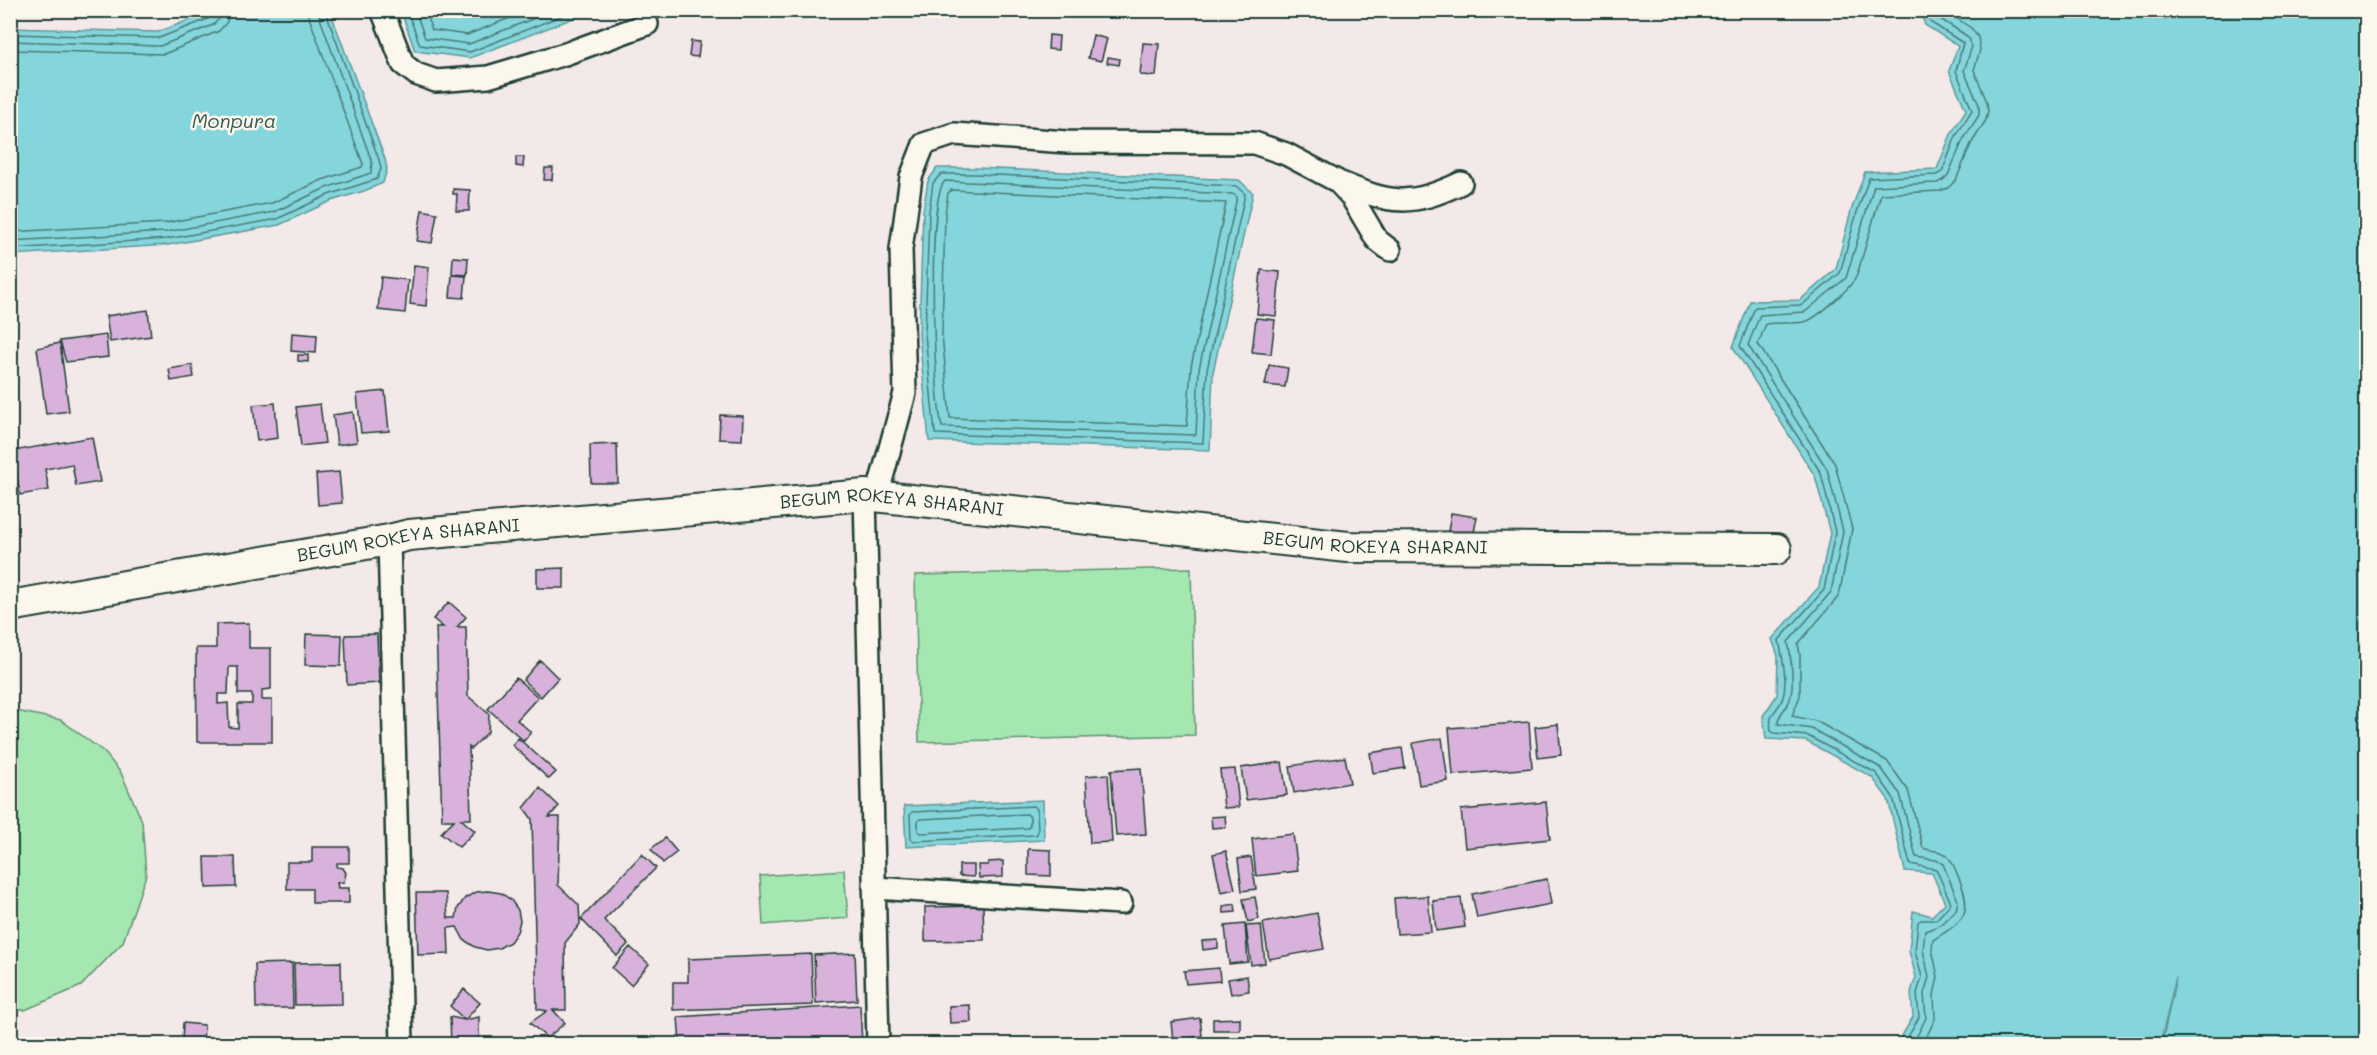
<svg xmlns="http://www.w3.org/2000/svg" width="2377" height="1055" font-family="Mali,sans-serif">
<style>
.green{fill:#a4e7b1;stroke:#629272;stroke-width:1.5}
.water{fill:#85d6dc;stroke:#5c9999;stroke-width:1.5}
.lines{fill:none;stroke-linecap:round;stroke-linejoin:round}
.shore{stroke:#487a77;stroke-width:1.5}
.building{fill:#d8b2db;stroke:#1f3d34;stroke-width:1.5;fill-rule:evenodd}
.street-casing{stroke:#1f3d34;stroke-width:26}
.secondary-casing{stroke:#1f3d34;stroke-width:34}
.street{stroke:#fbf7ec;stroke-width:21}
.secondary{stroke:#fbf7ec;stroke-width:30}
.labels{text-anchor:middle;stroke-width:5;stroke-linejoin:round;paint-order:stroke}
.street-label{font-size:18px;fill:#1f3d34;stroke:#fbf7ec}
.water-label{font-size:20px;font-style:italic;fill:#335c56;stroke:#fbf7ec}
</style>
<rect width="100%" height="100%" fill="#f4e9e9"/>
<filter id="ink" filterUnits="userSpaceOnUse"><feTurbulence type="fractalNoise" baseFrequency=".0167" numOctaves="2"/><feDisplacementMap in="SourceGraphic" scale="12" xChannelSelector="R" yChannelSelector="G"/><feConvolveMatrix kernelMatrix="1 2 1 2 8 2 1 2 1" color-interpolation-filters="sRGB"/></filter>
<g filter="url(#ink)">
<path class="green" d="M1191,568L1195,735L919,742L915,575Z
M11,710L61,720L104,752L121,773L142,821L146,875L123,942L81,986L25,1010H10Z
M844,870L848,918L763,925L760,876Z"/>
<path class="water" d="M213,11H330L385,159L387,169L383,183L364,191L331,201L279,225L168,245L11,255V28L158,32Z
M401,11V10L592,11L470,58L415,51Z
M1920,11H2366V1044H2162L2176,977L2160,1044H1897L1913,1017L1911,992L1916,977L1909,951L1913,911L1932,916L1945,903L1932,873L1905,871L1888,799L1872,777L1806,741L1766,739L1763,716L1777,695L1778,656L1772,639L1819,587L1830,533L1815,476L1733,347L1750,301L1800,300L1836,269L1851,211L1865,172L1937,169L1951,134L1966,110L1949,71L1958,46L1925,25Z
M937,168H976L1239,180L1253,193L1213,372L1210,450L929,441L919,335L923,211L928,181Z
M1043,800L1044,840L906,847L904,806Z"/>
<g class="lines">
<path class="shore" d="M407,10L420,45L470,52L576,10
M415,10L425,38L469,44L555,10
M424,10L432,30L467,35L530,10
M10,34L159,38L208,19L213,10
M10,41L160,46L213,25L219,19L220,10
M10,50L164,54L219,31L227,22L229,10
M941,174H976L1236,186L1245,194L1207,370L1203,443L935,434L925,334L929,212L933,183Z
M945,181L1233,194L1237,197L1199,369L1196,435L942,427C934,395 926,198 945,181Z
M951,190L1226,203L1191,367L1187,426L950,418L942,334L945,214L948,193Z
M10,232L165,223L272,203L322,180L362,167L363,164L310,20L308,10
M10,241L166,232L274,212L326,188L371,173L372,162L317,10
M10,249L167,239L277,219L328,195L377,179L381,169L379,160L325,10
M1034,806L1037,809L1038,832L1036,835L914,841L911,839L910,815L912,812Z
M1027,814L1030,817V825L1028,828L921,833L918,831V821L920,819Z
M1904,1044L1919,1017L1917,993L1922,977L1915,951L1918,922L1921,920H1936L1951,903L1936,869L1910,864L1893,797L1876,773L1808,736L1774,733L1771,731C1768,709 1778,714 1783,697C1788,681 1782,656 1779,640L1824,590L1835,532L1821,473L1740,346L1755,307L1802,305L1840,273L1857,212L1869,178L1936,175L1942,172L1956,136L1972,110L1956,71L1963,43L1930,22L1927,10
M1913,1044L1926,1018L1924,994L1929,977L1923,950L1925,931L1941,925L1956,910L1958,901L1943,864L1936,860L1916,857L1900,794L1881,768L1812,729L1778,724C1777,714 1788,708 1790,699C1795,682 1791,658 1788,642L1831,592L1843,531L1827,469L1748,345L1760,315L1805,312L1846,278L1874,186L1937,183L1943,180L1948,175L1963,140L1979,115V105L1964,71L1971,49L1970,40L1964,34L1937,17L1934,10
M1923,1044L1935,1019L1934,995L1938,977L1932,949L1933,940C1963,921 1974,915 1959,878C1955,870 1953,860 1945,854C1938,850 1930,851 1923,848L1908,790L1887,761L1816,721L1792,716L1800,696V655L1798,644L1839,596L1852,529L1835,464L1758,344L1766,324C1778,322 1792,324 1804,322C1817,319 1852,287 1857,275L1881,194L1940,191L1948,188L1956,180L1971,144L1986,120L1988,111L1987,102L1974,70L1980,50L1978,37L1971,28L1944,10"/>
</g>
<path class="building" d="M1049,35L1059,36L1058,50L1048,49Z
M1093,35L1107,39L1101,61L1088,58Z
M691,41L700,42L698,57L689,56Z
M1143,43L1159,44L1156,76L1140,75Z
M1108,57L1120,59L1119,65L1107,63Z
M516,157H524L523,167L516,166Z
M545,168H553L552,180H544Z
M453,189L470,190L469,211H456L457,194H453Z
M422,210L437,213L432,243L417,241Z
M453,257L468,258L467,275L452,274Z
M414,265L429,267L426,306L410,304Z
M1261,270L1280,272L1276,316L1257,314Z
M452,275L466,276L464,298L450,297Z
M381,277L408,280L405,313L378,310Z
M148,310L151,336L110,342L106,316Z
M1256,318L1275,320L1271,354L1252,352Z
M292,333L317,335L316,353L291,351Z
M106,335L108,357L66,362L60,341Z
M60,343L69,411L46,414L37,348Z
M298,355H308V362L298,361Z
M192,365L194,377L171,381L169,369Z
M1269,365L1288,368L1285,387L1265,385Z
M385,391L389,431L361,433L357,394Z
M275,403L278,438L257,441L253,405Z
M320,404L325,443L301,446L296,407Z
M353,412L357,442L337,445L333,415Z
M720,415L743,416L742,440L719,439Z
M92,437L100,482L76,486L72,464L45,469L49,490L20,495L13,451Z
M617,444L618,483H591L590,445Z
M339,472L342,503L318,505L316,474Z
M1451,513L1477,517L1473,537H1447Z
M564,568V588H537V569Z
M449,602L466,617L457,627H466L468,696L489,714L488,732L471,749L469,747L471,819H461L475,831L459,847L441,833L454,820H442L436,627H443L433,619Z
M249,623V648H271V689L262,690V700H272V742H197L196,648H216V624ZM229,667H238V694H252V704H238V728L229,727L228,703L218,704V694H228Z
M306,634L342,635L341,666L305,665Z
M377,634L379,683L347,685L345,635Z
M540,660L558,678L541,697L523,680Z
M516,678L538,697L517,720L531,732L524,741L488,709Z
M1529,722L1532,768L1453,775L1449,728Z
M1558,724L1561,755L1538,758L1535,727Z
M518,738L556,772L549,779L512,745Z
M1442,738L1448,781L1419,785L1413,743Z
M1402,748L1405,768L1373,773L1370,753Z
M1345,757L1350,783L1294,793L1290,766Z
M1282,762L1287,795L1246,800L1241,768Z
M1141,768L1146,834L1116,836L1111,770Z
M1235,769L1239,807L1224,808L1220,770Z
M1108,774L1112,842L1090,843L1086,776Z
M540,788L559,806L549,817H560L558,885L579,905L580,924L565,943L566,1010H553L565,1023L547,1038L530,1023L547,1011L537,1009L532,819L524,808Z
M1546,802L1550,839L1465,848L1461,810Z
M1225,816L1226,827L1212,828L1211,817Z
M1293,834L1298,871L1256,876L1252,839Z
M665,838L677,852L663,863L651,849Z
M312,847H349V863H337V867L343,868L346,873L344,882L337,883L338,888H349V903H312V889H287V862H312Z
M1028,849L1051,850V876L1028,875Z
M1226,851L1235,889L1221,892L1213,854Z
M642,854L656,868L604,920L628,944L617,956L581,919Z
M205,857H235L236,887L206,888Z
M1251,857L1256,889L1242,891L1238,859Z
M1003,861V877L979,878L978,865H988V862Z
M959,865H974V877L959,876Z
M1547,879L1551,904L1477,918L1472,894Z
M488,891L501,893L511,900L518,910L520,921L517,932L510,942L499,948L487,950L475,947L464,940L457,927L448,928L449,954L418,955L416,893H446L448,918H456L458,908L465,898L476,892Z
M1428,896L1431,932L1397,934L1394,898Z
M1255,897L1259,919L1248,922L1243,899Z
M1461,898L1465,927L1436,931L1433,901Z
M1235,904L1236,912L1224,913L1223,906Z
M983,906L984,940L925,941V907Z
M1317,913L1324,949L1269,959L1263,923Z
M1245,924L1248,962L1229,964L1225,926Z
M1261,925L1265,963L1251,965L1246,926Z
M1218,940V948L1203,950L1202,941Z
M630,947L649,964L631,985L612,968Z
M855,953L857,1000L816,1003L814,955Z
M811,954L813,1005L673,1010V982H688V959Z
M341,962L342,1004L295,1005L294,963Z
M292,963L293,1008H256L255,964Z
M1219,968L1220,981L1186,984L1184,971Z
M1247,976L1249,991L1231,994L1228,979Z
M464,989L480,1003L465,1020L450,1006Z
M860,1005L862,1044H680L678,1017Z
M970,1005L971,1022L950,1023L949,1006Z
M450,1017L465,1020L479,1017V1044H451Z
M1200,1018L1202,1036L1173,1040L1171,1022Z
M1240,1018V1030H1213V1019Z
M183,1023L204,1025L203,1044H182Z
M1232,1043V1044H1190Z"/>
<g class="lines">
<defs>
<path id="street" d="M382,10L403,64L416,74L436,81L488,77L565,54L647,24
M1341,183C1391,204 1411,207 1461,183
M865,495L878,1044
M877,496L905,393L901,249L911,177L924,144L954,134L1067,142L1254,143L1286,154L1337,181L1351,196L1377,240L1390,250
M389,540L402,1044
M874,888L1121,903"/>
<g id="secondary">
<path id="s1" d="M10,606L389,540L409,535L865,495L1348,547L1776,549"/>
</g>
</defs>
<use href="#street" class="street-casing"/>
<use href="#secondary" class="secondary-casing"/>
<use href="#street" class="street"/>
<use href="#secondary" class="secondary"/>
</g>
</g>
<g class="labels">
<g class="street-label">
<text dy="6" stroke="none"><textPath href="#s1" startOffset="890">BEGUM ROKEYA SHARANI</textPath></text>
<text dy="6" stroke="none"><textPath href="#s1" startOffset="404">BEGUM ROKEYA SHARANI</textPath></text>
<text dy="6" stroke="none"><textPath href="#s1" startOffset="1376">BEGUM ROKEYA SHARANI</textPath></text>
</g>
<g class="water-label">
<text x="234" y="128">Monpura</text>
</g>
</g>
<rect width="2377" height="1055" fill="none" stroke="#fbf7ec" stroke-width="36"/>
<rect x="18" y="18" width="2341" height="1019" fill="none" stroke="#1f3d34" stroke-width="2" filter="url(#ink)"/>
</svg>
